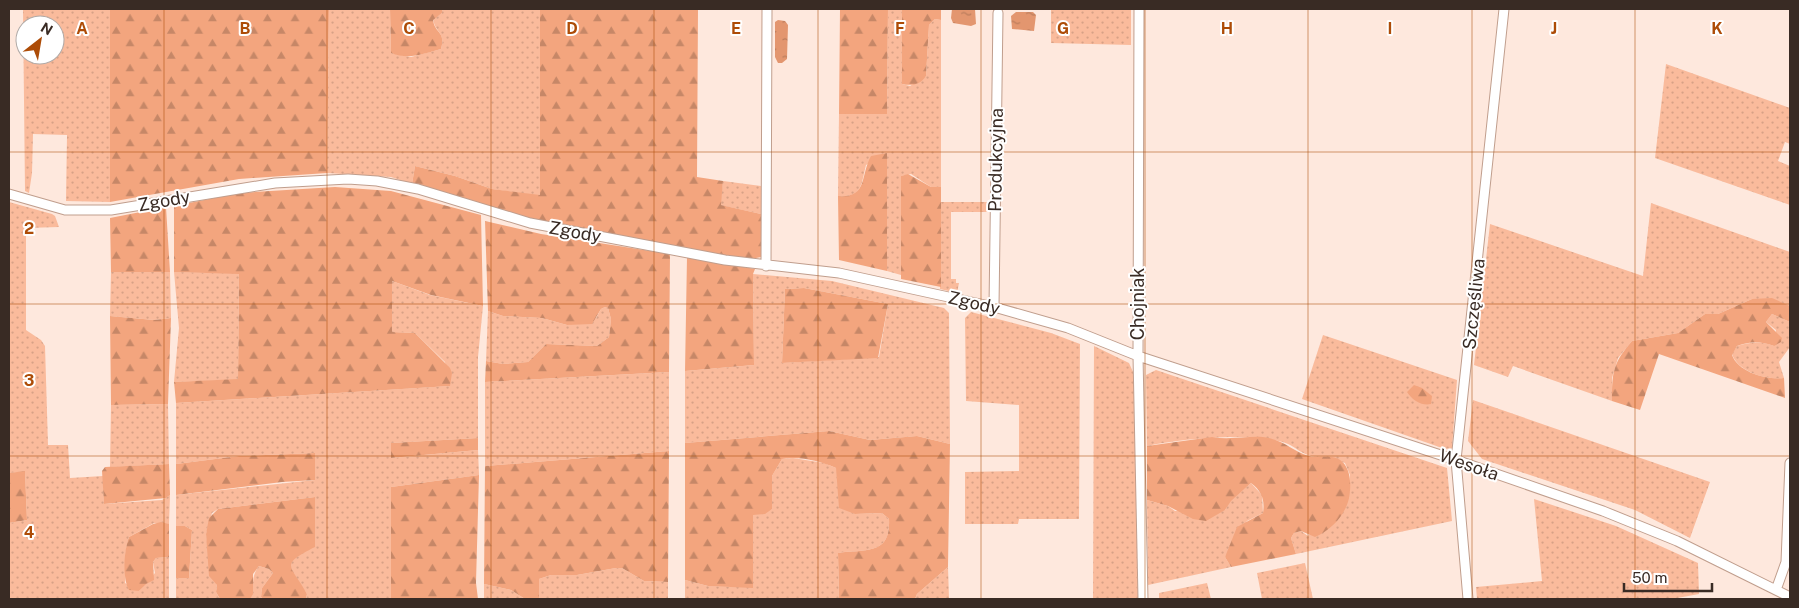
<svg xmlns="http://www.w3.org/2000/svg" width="1799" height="608" font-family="'Public Sans',sans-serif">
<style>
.grass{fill:url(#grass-dots);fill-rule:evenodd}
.forest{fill:url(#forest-firs)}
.water{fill:url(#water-ripples)}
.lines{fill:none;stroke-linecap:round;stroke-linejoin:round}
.street-casing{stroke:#c09e8d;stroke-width:11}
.street{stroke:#fff;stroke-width:9}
.grid{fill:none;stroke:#ad4c07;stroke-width:1;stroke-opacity:0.55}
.labels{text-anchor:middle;stroke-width:4;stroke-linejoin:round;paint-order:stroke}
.street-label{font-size:18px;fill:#392b24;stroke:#fff}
.grid-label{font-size:16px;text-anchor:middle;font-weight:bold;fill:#ad4c07;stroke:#fff;stroke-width:4;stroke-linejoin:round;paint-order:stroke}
</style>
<defs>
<pattern id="grass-dots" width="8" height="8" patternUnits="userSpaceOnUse" patternTransform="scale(1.25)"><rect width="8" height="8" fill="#fabb9c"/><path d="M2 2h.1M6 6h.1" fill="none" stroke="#d7a186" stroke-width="1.8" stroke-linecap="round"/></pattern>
<pattern id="forest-firs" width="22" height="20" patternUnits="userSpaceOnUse" patternTransform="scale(1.25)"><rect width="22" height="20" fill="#f3a57e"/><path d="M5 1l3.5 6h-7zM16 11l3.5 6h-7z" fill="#c68767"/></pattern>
<pattern id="water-ripples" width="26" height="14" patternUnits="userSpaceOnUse" patternTransform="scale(1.25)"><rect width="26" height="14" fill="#e3966f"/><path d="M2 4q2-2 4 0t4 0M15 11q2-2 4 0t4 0" fill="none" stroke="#b97b5b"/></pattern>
</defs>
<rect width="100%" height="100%" fill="#fee8dd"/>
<path class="grass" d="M23,9H110V202L66,201L67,135L33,134L32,173L29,193L25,191ZM25,25H55V55H25Z
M329,9H390L391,53L411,57L441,49C446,32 435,33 433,19L442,13V9H540V196L492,189L455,176L415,166L412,184L391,177L327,173Z
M888,9H902V84L910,86L926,76L929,25L935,19L941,20V187H931L911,174L901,176V275L887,271V153L866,165C861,184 863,198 838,196L839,114H887Z
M1051,9H1131V45L1051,43Z
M1666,64L1790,108V144L1785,142L1778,161L1790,166V205L1655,158Z
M723,181L761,186V214L720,205Z
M9,202L52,214L55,216L59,227L26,228V330L41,340L45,346L48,445H68L70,478L103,476L104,504L162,500L170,495L169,524L154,523L129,537C123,555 127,564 125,583L139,591L155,573L153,562L156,558L169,557V599H9V523L27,520L25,472L9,473Z
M940,202H990V212H951V279H956V283H959L957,293L940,289Z
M1651,203L1790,252V306L1752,299L1718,314H1705L1678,333L1632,341L1618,358L1612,378V401L1513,366L1508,377L1474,365L1490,224L1643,276Z
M111,272H170L171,318L154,320L110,316Z
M174,272L239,273L238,380L174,382L179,328Z
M753,274L832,281L944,308L949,313L950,444L917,436L870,440L829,431L685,443V371L754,365ZM804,288L888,304L879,357L782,363L785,289Z
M392,281L430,295L483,306L478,357V438L391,443V458L478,450L479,475L391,487V599H306L307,594L291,571L290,562L315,497L218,509L212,513L206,534L210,565L217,585L216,592L220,599H176V578H189L192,530L185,526H176V495L315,480V453L239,456L176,464V403L449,386L445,362L415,333L392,332Z
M605,307L608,308L611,319L609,337L597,346L546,344L528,362L503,364L486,361L488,311L503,316L542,318L567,325L596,318L601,309Z
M971,312L1051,333L1080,344L1079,519H1019L1018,524H965V472L1019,471V405L966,401L965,318Z
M1772,314L1790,322V347L1779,362L1784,378C1766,380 1738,372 1732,354L1737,346C1751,342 1760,341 1774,346L1776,330L1766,322Z
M1323,335L1457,380L1452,448L1445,449L1302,399Z
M1094,346L1129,363L1134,374L1138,599H1093Z
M1156,370L1447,468L1452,521L1296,554L1291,538L1294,533L1301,531L1308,536L1350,491V475L1345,463C1330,457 1321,460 1308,455C1301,453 1295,447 1288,444C1257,431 1180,439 1147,446L1146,375Z
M669,372V451L485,466V382Z
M1473,400L1710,482L1690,538L1635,510L1482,459L1468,441Z
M168,404L169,464L110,467L111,405Z
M793,458L824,463L836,468L855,514L882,513L889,519C891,556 865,549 838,553L839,599H685V580L708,586L753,587V514L772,509V476L782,459Z
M1251,483L1262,495L1263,513L1247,521L1225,557L1231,567L1148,585L1147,500L1168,506L1175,511L1225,510L1230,501Z
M1534,499L1616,526L1698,563L1699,594L1672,599H1477L1476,587L1542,581Z
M1305,563L1313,599H1262L1257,573Z
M259,566L269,569L273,573L262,588L261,597L263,599H250C256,587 249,579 259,566Z
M948,567L949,599H915L917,594Z
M616,568H622L644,581L668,582V599H539V579L551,575H577Z
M1207,583L1211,599H1159V593Z
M484,584L511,590L525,599H484Z"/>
<path class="forest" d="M110,9H329L327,173L239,179L110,202Z
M390,9H442V13L433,20C435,34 446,31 441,49C423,54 409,60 391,53Z
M540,9H698L697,177L723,181L721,205L761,214V257L751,259L732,257L541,222L412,184L415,166L455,176L492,189L540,195Z
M840,9H888L887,114H839Z
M902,9H941V20L935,19L929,25L926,76C920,85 912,86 902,84Z
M887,153V271L839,260L838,196C868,198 860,176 871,156Z
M908,174L931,187H941V287L901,279V176Z
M335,187L391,191L481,215L483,306L431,295L392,281V332L415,333L450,368L452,373L450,386L176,403L174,382L238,379L239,274L174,272V206L239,193Z
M166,207L170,272H111L110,218Z
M485,221L541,234L670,254L669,372L485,382L486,361L503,364L528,362L546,344L597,346L609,337L611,319L608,308L605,307L601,309L592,324L567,325L542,318L503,316L488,311Z
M687,257L755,269L753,274L754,365L685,371Z
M804,288L888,304L878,358L782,363L785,289Z
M1772,298L1790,306V322L1772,314L1766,322L1782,338L1781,342L1774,346C1760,341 1751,341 1737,346L1732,355C1738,372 1766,380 1784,378L1785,398L1659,354L1640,410L1612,401C1612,372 1613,363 1632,341L1678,333L1705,314H1718L1752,299Z
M110,316L154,320L171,318L168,404L111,405Z
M1414,385L1422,388L1432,396L1431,404C1421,406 1412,400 1407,392Z
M829,431L870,440L917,436L950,444L948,567L917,594L915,599H839L838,553C865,549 891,556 889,519L882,513L855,514L839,508L836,468C819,461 800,456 782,459L772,476V509L765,514L753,515V588L708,586L685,580V443Z
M1212,437C1229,440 1246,436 1263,437C1283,439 1292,451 1309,456C1317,458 1324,456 1332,457C1351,460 1352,483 1349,498C1345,516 1331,530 1315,537L1301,531L1294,533L1291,538L1296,554L1231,567L1225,557L1237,527L1263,513C1265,500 1262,491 1251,483L1231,501L1225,510L1206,521L1193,519L1168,506L1147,500V446Z
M478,438V450L391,458V443Z
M669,451L668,582L644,581L622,568H616L577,575H551L539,579V599H525L511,590L484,584L485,466Z
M315,453V480L282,482L176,495V464L239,456Z
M169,464L170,495L166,498L104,504L102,471L105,467Z
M25,471L27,520L9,523V473Z
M479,475L476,583L478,599H391V487Z
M315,497V547C277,566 292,565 307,594L306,599H263L261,597L262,588L273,573L269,569L259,566L253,574V594L250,599H220L216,592L217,585L209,576L206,534L209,518L218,509Z
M161,522L169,524V557L156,558L153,562L154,580L146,584L139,591L129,590C122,578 124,550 129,537L153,524Z
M176,526H185L192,530L189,578H176Z"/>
<path class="water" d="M952,9H975L976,24L971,26L953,23L951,18Z
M1016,12H1033L1036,15L1034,31L1012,29L1011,16Z
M778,20L785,21L788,25L787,59L782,63H778L775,57V22Z"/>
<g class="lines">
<defs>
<path id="street" d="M1139,9L1138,356L1143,599
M9,194L65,210H111L275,183L348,179L377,181L418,189L530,223L725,260L839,273L994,307L1068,328L1138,356L1456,460L1603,511L1677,541L1790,597
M766,266L767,9
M994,307L998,13
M1776,590L1786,562L1790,463
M1468,599L1456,460L1504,9"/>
</defs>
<use href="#street" class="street-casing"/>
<use href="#street" class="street"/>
</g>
<path class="grid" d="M164,9V599M327,9V599M491,9V599M654,9V599M818,9V599M981,9V599M1145,9V599M1308,9V599M1472,9V599M1635,9V599M9,152H1790M9,304H1790M9,456H1790"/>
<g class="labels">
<g class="street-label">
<text transform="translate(996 160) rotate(-89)" y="6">Produkcyjna</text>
<text transform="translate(164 201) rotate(-10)" y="6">Zgody</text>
<text transform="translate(575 232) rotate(10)" y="6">Zgody</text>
<text transform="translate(974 303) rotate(13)" y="6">Zgody</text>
<text transform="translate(1138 304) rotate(-90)" y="6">Chojniak</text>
<text transform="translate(1474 304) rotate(-84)" y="6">Szczęśliwa</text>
<text transform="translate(1469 465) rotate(19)" y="6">Wesoła</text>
</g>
</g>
<g class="grid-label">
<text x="82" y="34">A</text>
<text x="245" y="34">B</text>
<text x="409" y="34">C</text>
<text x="572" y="34">D</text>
<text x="736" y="34">E</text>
<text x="900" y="34">F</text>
<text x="1063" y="34">G</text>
<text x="1227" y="34">H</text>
<text x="1390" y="34">I</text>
<text x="1554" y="34">J</text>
<text x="1717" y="34">K</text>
<text x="29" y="234">2</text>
<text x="29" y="386">3</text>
<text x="29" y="538">4</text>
</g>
<rect width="1799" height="608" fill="none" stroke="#392b24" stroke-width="20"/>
<g transform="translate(40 40) rotate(31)"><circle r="24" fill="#ffffff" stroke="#b0aaa7"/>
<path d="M0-4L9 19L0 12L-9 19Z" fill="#ad4c07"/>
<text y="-8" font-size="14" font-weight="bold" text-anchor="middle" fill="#392b24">N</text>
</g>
<path d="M1624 583v8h88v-8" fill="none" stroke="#392b24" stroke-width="2.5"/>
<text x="1632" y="583" font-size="15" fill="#392b24" stroke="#ffffff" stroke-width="4" paint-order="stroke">50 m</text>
</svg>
